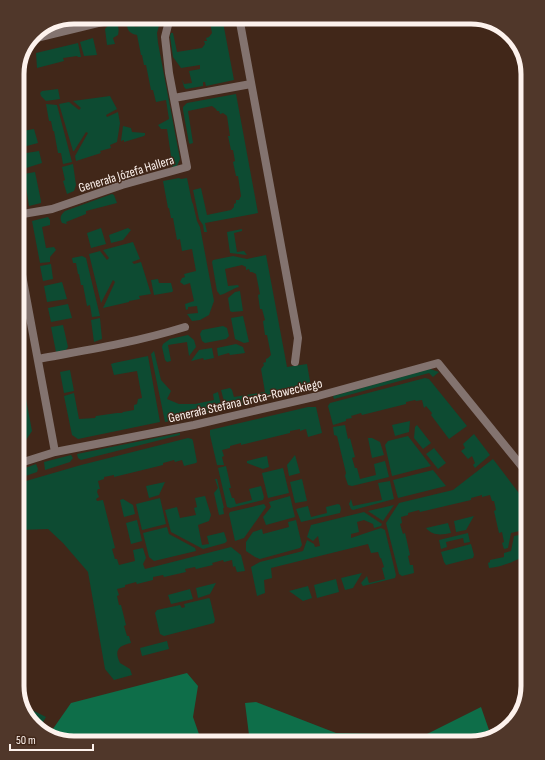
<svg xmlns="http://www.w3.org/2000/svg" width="545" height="760" font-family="'Sofia Sans Condensed',sans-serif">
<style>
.green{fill:#0d4b32}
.forest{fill:#0e6e49}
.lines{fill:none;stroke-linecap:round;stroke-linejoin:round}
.minor{stroke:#83736f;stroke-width:8}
.labels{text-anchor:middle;stroke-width:3;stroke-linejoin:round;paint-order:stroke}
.street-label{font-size:13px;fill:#fdf2ed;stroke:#412719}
.rim{fill:none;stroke:#fdf2ed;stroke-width:5}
</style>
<rect width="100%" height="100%" fill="#412719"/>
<path class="green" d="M209,17H222L234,80L206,86L205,82H203V86L186,89L184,87L182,79L184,84L192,83L189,71L200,69V65L181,68L173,57L170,36L171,33H173L177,52L202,48L205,44L204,41H207L206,38L209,37L212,33Z
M131,19L135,27L150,23V19H158L160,22L157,33L158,43L180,159L177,166L173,169L167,129H161L158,125L169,119L166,100L156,102L153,90H151L146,65H144L142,55H141L137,35C130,34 125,29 128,21Z
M110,23H116C119,26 119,31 118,35L113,38L115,44L107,45L105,29Z
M93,38L97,55L84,56L80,42Z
M78,43L81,57H78L77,56L63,58L64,61L37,68L36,53Z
M58,89L60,99L46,101L41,96L40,93L42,91Z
M236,94L258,213L205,223L207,232H204L203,225L199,219L193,190L201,188L207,215L231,210L234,207V204L236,203V200H239L241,196L238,176H236L233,162L235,161L233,150H231L228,136H230L227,116L223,113L220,114L219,111H217L216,109L212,106L188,111L193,143L190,144L189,143L183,110V107L187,103Z
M110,96L117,109L106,115L107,117L118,112L120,123L117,142L110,145L111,148L100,151L101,153L76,161L75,156L88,133L86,132L74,151H73L59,104L69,102L79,110L81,108L73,101Z
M46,104L57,105L72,162L63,164L61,153H58L54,131H53L51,121H49Z
M123,126L131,128L132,132L145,133V135L144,136L124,142V140L121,141Z
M34,129L38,143L19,148L17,132Z
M39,151L42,163L23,169L20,154Z
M73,164L76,185L74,191L67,194L63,181L65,180L62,167Z
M35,172L41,201V203L29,206L24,174Z
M179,178L181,179L187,178L192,202L193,204L197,221L200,227L214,301L209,315L200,320L192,321L187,314L198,313L197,306L188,307V309L186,310L185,304L194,301L190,283L184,285L180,282L182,278L185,277L184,274L196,271L192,249L182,251L180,239L177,240L173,218H171L169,208H168L163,181Z
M112,194L114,195L117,203L86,211V214L66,222L67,224L62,223C59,217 61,215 65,211Z
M48,217L50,220V225L42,227L46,248L54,247L56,250L50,257V262L40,263L32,221Z
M101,228L106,244L91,248L87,233Z
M128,228L131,230L123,240L111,243L109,235Z
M242,229V231L234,233L237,252L244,251L247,255L230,253L227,232Z
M133,242L140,259L132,262L134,264L141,262L151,294L139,296L140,299L129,301V302L103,308L115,282L113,280L101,303L89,254L100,251L107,260L109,258L103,250Z
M266,255L287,367L307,364L311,387L226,409L221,390L230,388L232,390L234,397L265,392L261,369L264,365L263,363L266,362V359L268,358L271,355L267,335H265L263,321L265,320L262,309H260L258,295L260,294L256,274L252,272H250L249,269L246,270V267L242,265L225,269L228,286L238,285L239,287C231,289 228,293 220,295L217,291L212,262L213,260L233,256L247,259Z
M82,256L86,258L100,316L92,317L90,305L87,306L83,285H81L79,274H78L76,263H73L72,258Z
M51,264L53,279L43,281L40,266Z
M158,279L159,283H171L173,291L172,292L154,295L151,280Z
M62,282L67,299L47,302L44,286Z
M240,291L243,311L232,312L230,311L228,298L235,292Z
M68,304L72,318L51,322L48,308Z
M243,316L249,342L244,343L235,339L231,318Z
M100,318L102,339L94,342L91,320Z
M63,325L68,347L66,350L56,352L51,327Z
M223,326L227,328L229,336L226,339L205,343L202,341L200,334L202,330Z
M188,335L194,340L196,347L189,356L187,342L168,345L171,361L167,362L165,360L162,347L163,344L170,339Z
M236,344L243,347L245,353L230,355L229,353L218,356L217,348Z
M212,348L214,358L204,360L203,358L191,361L199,350Z
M17,351L32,431L26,440L17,443Z
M154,351L161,380L171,391L167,399L179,404H195L214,400L213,394L218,392L222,410L165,422L151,354Z
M148,356L160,422L78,439L72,435L64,396L74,393L79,419L95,418L96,416L117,413H122L123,412L134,410V405L137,404L138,399L142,398L137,371L114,375L111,364L114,363Z
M430,369L439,372L433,377L429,373L334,399L333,396Z
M70,370L74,391L64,393L60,372Z
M425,378L429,379L467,426L449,439L431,415L432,413L426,406L424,408L422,400L416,401L415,400L406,402V404L362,415L361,413L351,416L352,418L346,419V421L333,425L328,406L330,403Z
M308,407H316L322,433L308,437L306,429L300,431V429L290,431V433L241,445V443L230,446V448L222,450L224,456L222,457L224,465H217L210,435V430Z
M410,421L409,432L395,436L392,425Z
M345,425L348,439L350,438L355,457L352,458L355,468H357L360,479L376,475L374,464L385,461L389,477L352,486L348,485L345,476L346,473L337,436L334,435L333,427Z
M417,425L431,443L423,449L414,438L415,427Z
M180,433V435L81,460L78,458L77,454Z
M474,434L490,455L475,468L473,465L475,463L472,456L468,459L461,451L465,448L463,444Z
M408,436L431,466L392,476L385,445L388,441Z
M188,438L192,439L193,441L197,462L196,463L184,466L182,460L175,462L174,460L163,463V465L114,477V475L104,477V479L98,481L100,489H98L97,492L99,497L96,499L97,501L103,500L115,548L112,549L115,559H117L119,565L135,561L133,550L143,548L146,558L143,564L145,569L231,547L241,555L245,571L237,572L235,566L233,567L232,560L224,562L223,560L212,563L213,565L196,569L195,567L185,569L186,572L164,577L163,575L153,577V580L137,584L136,582L125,585V587L117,589L119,595L117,596L119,605H121L126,625L124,626L127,636H129L131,643C118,646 114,650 120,663L130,669L132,675L114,680L105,669L88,572L63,543L48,529L19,530L21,496L17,494C17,486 19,485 26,481L81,465Z
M368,438H372L380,442L384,455L372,458Z
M434,448L446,463L438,469L426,454Z
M71,455L73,458L70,462L45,470L44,462Z
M295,455L300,473L289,476L287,465Z
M267,456L269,467L263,469L247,463V461Z
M493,459L528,505V529L511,533L508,548L504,549L502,543L504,542L502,532L499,533L494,511L496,510L494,501H492L490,495L482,497V495L471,498V500L420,512L419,510L408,513V515L401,517L402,523L400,524L403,534L405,533L410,555L408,556L410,565H413L414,573L402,576L399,574L386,523L399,503L453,490Z
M36,464L38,469L37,472L17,479V471Z
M226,466L231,488H229L232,498H234L236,504L252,500L249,489L261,486L264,497L263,500L230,508L227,507L218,468Z
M283,468L289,493L268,498L262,473Z
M433,470L446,486L398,498L393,480Z
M215,479H217L224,508H223L224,514L219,515L214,493L218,488Z
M302,479L307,501L295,503L290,482Z
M390,481L394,499L353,510L351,509L349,504L351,499L353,506L382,500L378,483Z
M165,482L159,495L149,498L146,486Z
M205,496L211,515L209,521L198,525L202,545L209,544L207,536L224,532L227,541L225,543L203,549L171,532L165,510L177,507L180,518L196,515L194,508L197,507L195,498Z
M290,496L295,517L266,525L263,517L271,507L269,502Z
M160,498L166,524L142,530L136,504Z
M123,499L133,505L135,514L124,517L120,500Z
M264,504L266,507L244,538L235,541L229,514L230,512Z
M338,504L340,505L341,509L340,513L301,522L296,509L308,506L311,517L327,513L326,507Z
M394,505L383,521L368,511Z
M364,512L382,524L381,526L374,528L373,524L364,520L357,522L359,532L351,534V538L381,528L385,530L396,575L395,578L363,586L361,583L367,576L369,583L385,579L382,568L384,567L381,558H380L378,552L371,553L368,544L271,568L272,578L264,580L265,593L257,596L251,567L260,562L303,551L307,540L314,544L315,547L320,546L318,536L313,541L307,537L311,525Z
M474,516L466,530L456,532L454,521Z
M137,520L142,541L131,544L126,523Z
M296,520L302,545L300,548L260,559L255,557L246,551V542L253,532L262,529L263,534L289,527L288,522Z
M448,523L451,533C441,535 433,536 426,528Z
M167,527L169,534L195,548L196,551L154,561L149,557L143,533Z
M468,533L470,542L464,543L463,538L446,542L447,547L441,549L439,540Z
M528,533V552C521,560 499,568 489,568L488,563L490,562V560L504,557V553L511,551L514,536Z
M471,544L474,555L473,558L446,565L444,562L441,552Z
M362,573L353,588L345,590L341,578Z
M336,579L339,592L317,598L314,585Z
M216,583L210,594L198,598L196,588Z
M308,586L312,598L303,601L289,591Z
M190,589L193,599L171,604L168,595Z
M209,598L210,599L215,620L214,623L164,636L160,634L155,613L157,610L180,605L182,608L185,607L184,604Z
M167,641L169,649L142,656L140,648Z
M22,705L46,717L39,729L25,715Z"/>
<path class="forest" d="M187,673L198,686L193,717L200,737V743H70L48,736L71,703Z
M256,702L336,733L425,735L481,707L489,730L456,743H250L245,703Z"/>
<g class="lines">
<path class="minor" d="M239,17L298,338L295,362
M32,39L98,23L130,17
M174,98L251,84
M17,215L52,209L122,185L187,167L169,73L165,37L169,21L168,17
M17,248L55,452
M38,359C88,350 137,342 185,327
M17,464L55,452L194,425L318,396L438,363L528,474"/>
</g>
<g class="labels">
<g class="street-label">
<text transform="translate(126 173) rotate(-17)" y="5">Generała Józefa Hallera</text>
<text transform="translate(245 400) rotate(-13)" y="5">Generała Stefana Grota-Roweckiego</text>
</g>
</g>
<path d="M0 0H545V760H0ZM74 24H471A50 50 0 0 1 521 74V686A50 50 0 0 1 471 736H74A50 50 0 0 1 24 686V74A50 50 0 0 1 74 24Z" fill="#50372a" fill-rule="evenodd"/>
<path class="rim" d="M74 24H471A50 50 0 0 1 521 74V686A50 50 0 0 1 471 736H74A50 50 0 0 1 24 686V74A50 50 0 0 1 74 24Z"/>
<path d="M10 744v6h83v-6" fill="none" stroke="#fdf2ed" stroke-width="2"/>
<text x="16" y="744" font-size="12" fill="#fdf2ed" stroke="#412719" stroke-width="3" paint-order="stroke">50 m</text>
</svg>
